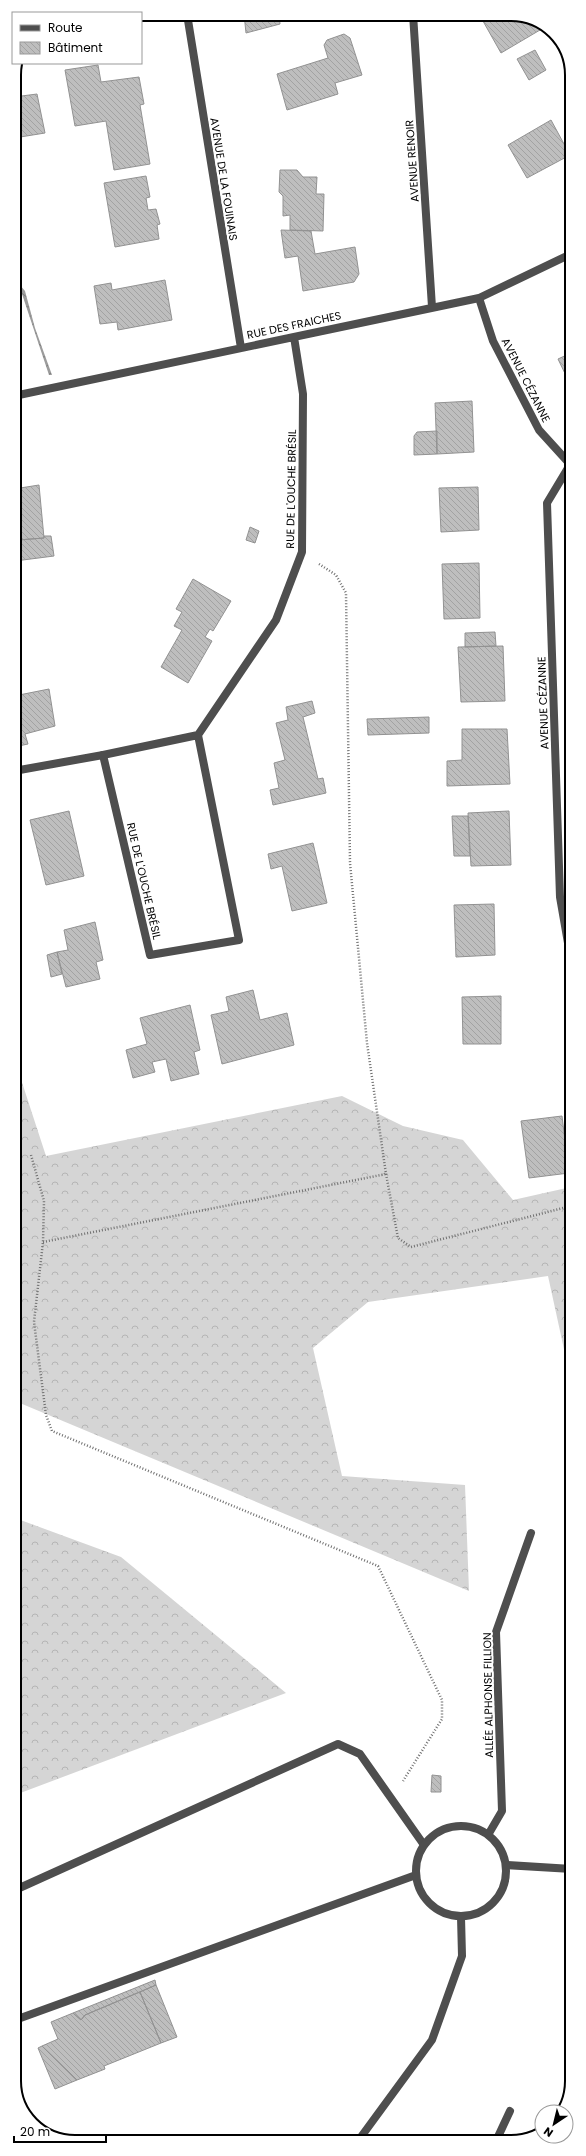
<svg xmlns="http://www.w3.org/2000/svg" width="586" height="2156" font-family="Poppins,sans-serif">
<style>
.forest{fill:url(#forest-crowns)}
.water{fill:url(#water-waves)}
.building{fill:url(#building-back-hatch);stroke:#929292}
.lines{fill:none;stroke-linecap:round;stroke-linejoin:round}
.path{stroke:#707070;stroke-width:2.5;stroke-dasharray:1 2;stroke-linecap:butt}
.service{stroke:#4e4e4e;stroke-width:8}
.minor{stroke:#4e4e4e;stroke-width:8}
.labels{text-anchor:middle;stroke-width:4;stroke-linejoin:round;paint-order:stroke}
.street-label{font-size:11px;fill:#000;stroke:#fff}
.rim{fill:none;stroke:#000;stroke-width:2}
</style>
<defs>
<pattern id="forest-crowns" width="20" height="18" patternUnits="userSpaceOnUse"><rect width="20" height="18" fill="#d5d5d5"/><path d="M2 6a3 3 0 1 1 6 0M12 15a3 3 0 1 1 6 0" fill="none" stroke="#b5b5b5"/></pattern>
<pattern id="water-waves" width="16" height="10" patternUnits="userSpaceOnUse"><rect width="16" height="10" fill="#9c9c9c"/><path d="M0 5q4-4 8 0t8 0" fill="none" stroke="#7d7d7d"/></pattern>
<pattern id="building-back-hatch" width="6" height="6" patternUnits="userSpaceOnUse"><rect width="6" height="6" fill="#bebebe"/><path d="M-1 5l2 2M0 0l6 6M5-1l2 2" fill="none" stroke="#a2a2a2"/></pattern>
</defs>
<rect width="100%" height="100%" fill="#fff"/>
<path class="forest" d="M15,1061L46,1156L342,1096L403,1126L463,1140L513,1200L571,1187L572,1386L548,1276L368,1302L313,1348L342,1476L465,1485L469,1591L15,1401Z
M15,1518L121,1557L286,1693L15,1795Z"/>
<path class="water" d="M14,278L25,291L35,328L52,375H49L21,291L14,283Z"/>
<path class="building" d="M244,14H279L280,24L246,33Z
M479,14H518L535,22L540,30L501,53Z
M344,34L350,38L362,75L335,83L338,94L287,110L277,74L328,58L324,45L327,40Z
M535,50L546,70L529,80L517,59Z
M98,65L101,82L139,77L144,104L140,105L150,164L114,170L106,121L75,126L65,70Z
M37,94L45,133L14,138V97Z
M551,120L570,155L527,178L508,145Z
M280,170H297L303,177H317L316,194H324L323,231L290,230V215L283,216V196L279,192Z
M146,176L150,197L146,198L148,210L156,209L160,224L157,225L159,239L115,247L104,183Z
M281,230L311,231L315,254L355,247L359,274L354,282L303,291L298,256L285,258Z
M165,280L172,320L118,330L117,322L100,324L94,286L111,283L112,290Z
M571,353V386L558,359Z
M472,401L474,452L437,454L435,403Z
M437,431V454L414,455V436L417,432Z
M39,485L44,538L18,540L17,546H14V489Z
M478,487L479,530L441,532L439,488Z
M250,527L259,531L255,543L246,540Z
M44,536H51L54,556L15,561L14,546H17L18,540L44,538Z
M479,563L480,618L444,619L442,564Z
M193,579L231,601L213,631L210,629L205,637L212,641L188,683L161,667L182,630L174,626L182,612L176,609Z
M495,632L496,646L465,647V633Z
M503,646L505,701L461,702L458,647Z
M49,689L55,726L25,734L28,744L14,747V696Z
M312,701L315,713L303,717L318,779L323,778L326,793L273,805L270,790L279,788L274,763L285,760L276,723L288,720L286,707Z
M429,717V733L368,735L367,719Z
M462,729H507L510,784L447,786V761L462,760Z
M69,811L84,876L46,885L30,820Z
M509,811L511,865L471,866L468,813Z
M452,816H468L470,856H454Z
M313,843L327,903L292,911L282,866L271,869L268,854Z
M494,904L495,955L456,957L454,905Z
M95,922L103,960L96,962L100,979L66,987L57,952L68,950L64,930Z
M57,952L62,974L51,977L47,955Z
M253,990L260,1020L287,1013L294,1045L222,1064L211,1015L229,1011L226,997Z
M501,996V1044H463L462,997Z
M190,1005L200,1050L194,1052L199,1074L171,1081L166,1059L152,1062L155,1072L133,1078L126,1050L147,1044L140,1018Z
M562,1116L569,1173L529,1178L521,1121Z
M432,1775L441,1776V1792H431Z
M155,1980L156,1985L85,2015L81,2020L73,2013Z
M156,1985L177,2037L161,2043L140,1992Z
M140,1992L161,2043L104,2066L105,2069L77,2080L42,2046L58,2039L51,2022L73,2013L81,2020L85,2015Z
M42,2046L77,2080L55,2089L38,2048Z"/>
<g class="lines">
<path class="path" d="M319,564L336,575L346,593L350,863L367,1043L386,1174L398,1238L411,1247L571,1206
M31,1155L44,1201L43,1242L34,1322L46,1415L52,1431L378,1566L442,1700V1719L403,1781
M43,1242L386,1174"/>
<path class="service" d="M14,771L103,755
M506,1865L572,1869
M15,1890L338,1744L360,1754L424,1845
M15,2020L416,1875
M496,2141L510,2111"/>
<path class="minor" d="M187,14L241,348
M413,14L432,307
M479,298L493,341L539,430L569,463
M14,396L479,298L571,254
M571,463L547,503L560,897L568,943L571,946
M198,735L239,940L150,955L103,755L198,735L276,620L302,552L303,394L294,337
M416 1871a45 45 0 1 1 90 0a45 45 0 1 1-90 0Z
M488,1835L502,1811L496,1632L531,1533
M358,2141L432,2040L462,1956L461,1917"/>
</g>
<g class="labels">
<g class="street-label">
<text transform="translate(412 161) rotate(-94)" y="4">AVENUE RENOIR</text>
<text transform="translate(224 179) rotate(81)" y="4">AVENUE DE LA FOUINAIS</text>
<text transform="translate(294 325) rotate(-12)" y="4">RUE DES FRAICHES</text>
<text transform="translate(526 380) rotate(63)" y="4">AVENUE CÉZANNE</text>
<text transform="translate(291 489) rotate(-89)" y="4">RUE DE L'OUCHE BRÉSIL</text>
<text transform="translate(543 703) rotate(-92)" y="4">AVENUE CÉZANNE</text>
<text transform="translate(144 881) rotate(77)" y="4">RUE DE L'OUCHE BRÉSIL</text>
<text transform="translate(488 1695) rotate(-91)" y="4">ALLÉE ALPHONSE FILLION</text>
</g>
</g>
<path d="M0 0H586V2156H0ZM75 21H511A54 54 0 0 1 565 75V2081A54 54 0 0 1 511 2135H75A54 54 0 0 1 21 2081V75A54 54 0 0 1 75 21Z" fill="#fff" fill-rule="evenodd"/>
<path class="rim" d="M75 21H511A54 54 0 0 1 565 75V2081A54 54 0 0 1 511 2135H75A54 54 0 0 1 21 2081V75A54 54 0 0 1 75 21Z"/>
<rect x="12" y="12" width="130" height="52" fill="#ffffff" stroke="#999999"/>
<rect x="20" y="25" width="20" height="6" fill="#4e4e4e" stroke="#999999"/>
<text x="48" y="32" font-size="12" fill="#000000">Route</text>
<rect x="20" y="42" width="20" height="12" fill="url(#building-back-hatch)" stroke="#999999"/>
<text x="48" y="52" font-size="12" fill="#000000">Bâtiment</text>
<g transform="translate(554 2124) rotate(215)"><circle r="19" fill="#ffffff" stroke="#999999"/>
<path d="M0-3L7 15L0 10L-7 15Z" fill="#000000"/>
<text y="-6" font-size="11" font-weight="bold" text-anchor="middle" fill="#000000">N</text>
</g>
<path d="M14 2136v6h92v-6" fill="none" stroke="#000000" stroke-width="2"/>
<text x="20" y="2136" font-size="12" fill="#000000" stroke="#ffffff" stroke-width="3" paint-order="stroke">20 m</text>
</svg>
